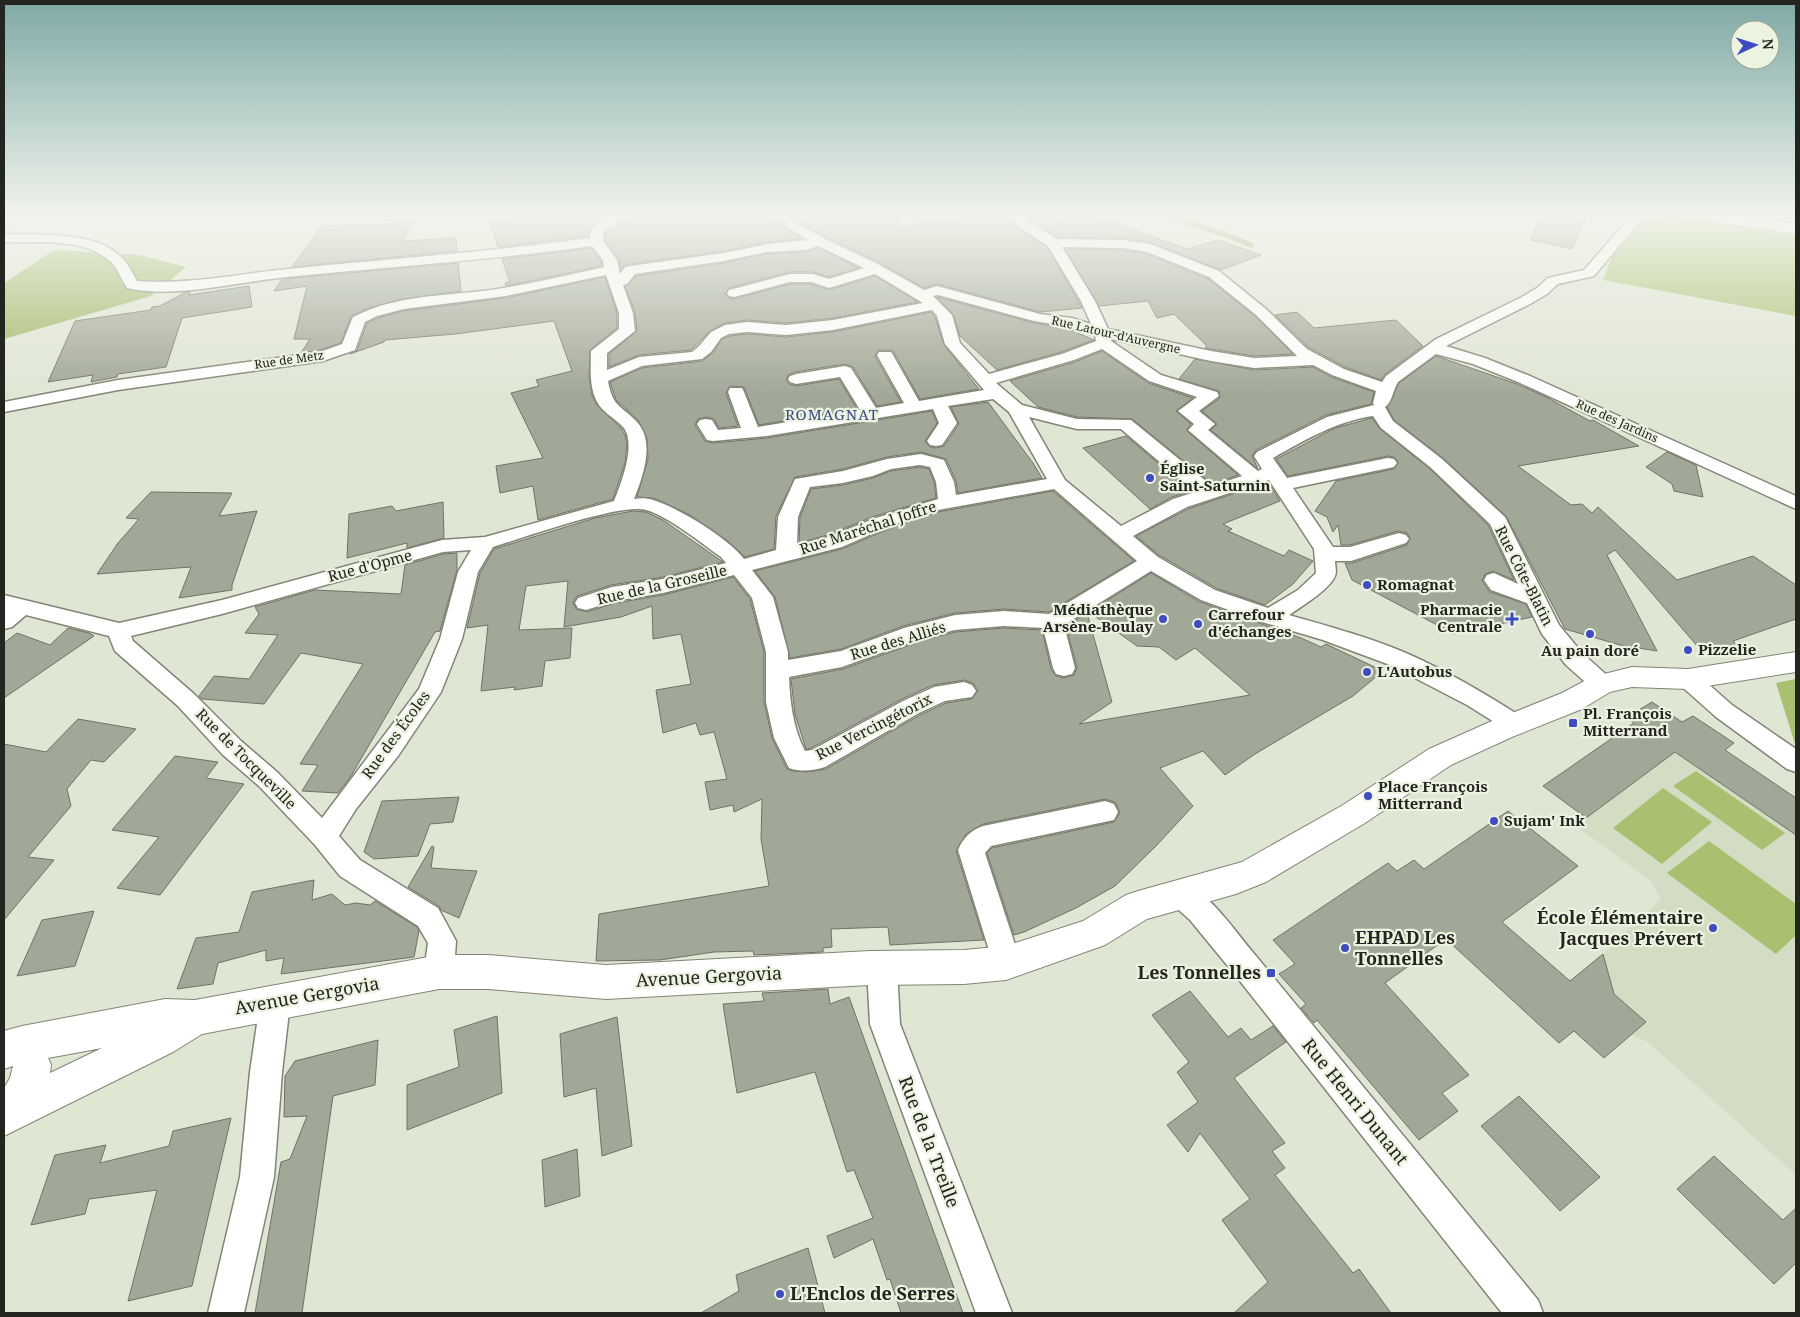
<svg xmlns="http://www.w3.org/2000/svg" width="1800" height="1317" font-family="'Noto Serif',serif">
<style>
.built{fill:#d4dcc3}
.green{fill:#a8c06f}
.forest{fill:#9fb763}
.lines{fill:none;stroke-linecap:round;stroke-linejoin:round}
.stream{stroke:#819844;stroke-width:5.5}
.building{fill:#a2a897;stroke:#6e7363}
.street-casing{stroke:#808575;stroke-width:3}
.secondary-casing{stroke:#808575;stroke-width:2}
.street{fill:#fff;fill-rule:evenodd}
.secondary{fill:#fff;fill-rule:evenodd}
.poi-dot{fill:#3e4cbf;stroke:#edf3e1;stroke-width:2}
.labels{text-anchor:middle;stroke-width:4.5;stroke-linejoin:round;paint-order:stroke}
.far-street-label{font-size:12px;fill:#23251f;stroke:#edf3e1}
.far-quarter-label{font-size:15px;letter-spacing:1px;fill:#3c4984;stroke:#edf3e1}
.poi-label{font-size:15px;font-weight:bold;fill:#23251f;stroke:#edf3e1;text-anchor:start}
.street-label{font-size:15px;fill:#23251f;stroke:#edf3e1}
.near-poi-label{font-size:18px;font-weight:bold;fill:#23251f;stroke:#edf3e1;text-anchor:end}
.near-street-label{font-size:18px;fill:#23251f;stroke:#edf3e1}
</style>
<rect width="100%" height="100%" fill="#e0e6d4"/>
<path class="built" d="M1652,702L1682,722L1693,715L1734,743L1725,751L1796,798V1175L1648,1042L1631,1035L1570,981L1600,957L1661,899L1651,881L1576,826L1586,817L1543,786L1633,723L1627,717Z"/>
<path class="green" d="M1671,216L1796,236V316L1603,280L1614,252H1617L1645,219Z
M1796,679V747L1776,683Z
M1696,771L1785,833L1762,850L1673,786Z
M1663,788L1712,822L1662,864L1613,828Z
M1709,841L1796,904V935L1776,954L1667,873Z"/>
<path class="forest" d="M54,250L140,255L186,267L151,296L4,339V283Z"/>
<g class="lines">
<path class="stream" d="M1154,212L1227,235L1251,245"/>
</g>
<path class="building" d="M512,212H615L595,222L588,236L498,247L490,222L513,219Z
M639,212H762L802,239L767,242L724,251L630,264L625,265L621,269L619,259L605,240L606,232L637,217Z
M783,212H898L900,227L948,218L950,220L981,212H1003L1018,229L1047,247L1082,308L1040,312L937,284L924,288L879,262L824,236Z
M1049,212L1057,219L1090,214L1187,249L1218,240L1261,255L1221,270L1150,242L1123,238L1057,237L1023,213Z
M1541,212H1559L1586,217L1572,249L1531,240Z
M413,223L403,241L456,238L457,251L292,267L322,226Z
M591,248L601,261L602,266L506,286L505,283L510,282L502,259Z
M818,248L859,268L829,277L813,272H790L729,288L725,294L729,298L734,299L790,284H811L830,290L875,276L918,302L833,318L786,323L747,320L725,323L710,331L691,350L639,355L609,367V354L637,331L635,312L625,286L636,276L724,263L767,254L806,252Z
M1065,249L1123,250L1146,254L1208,279L1255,316L1293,354L1254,356L1205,348L1207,346L1174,314L1157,318L1148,301L1099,306Z
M458,263L461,291L403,299L369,308L351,316L341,343L320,350L301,353L310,339H294L307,286L274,291L282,279Z
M605,277L617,313V328L590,350L589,376L592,395L597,405L621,428L625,435L627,443L625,463L613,499L538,520L533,486L500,493L496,466L543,458L511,393L539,386L536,380L572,371L554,321L455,334L385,340L384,342L350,354L357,351L367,323L378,318L404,311L506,298Z
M249,286L252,307L182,318L166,367L118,374L117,377L91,382L93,375L48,382L75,321L151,310L152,307L160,306L186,292H190L189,295Z
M937,297L1034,323L1069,329L1094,340L1061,352L997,370L960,336L953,314Z
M931,312L935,317L944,345L979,389L920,399L893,351L879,350L875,356L901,402L877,406L853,367L845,364L795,372L788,375L786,380L789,384L796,386L839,379L857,409L759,425L744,387L730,386L726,393L738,426L719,428L714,419L706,417L698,419L695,425L705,441L713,443L767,438L932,411L937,423L925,441L930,447L936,448L944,446L959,424L951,407L988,402L1033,463L1042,478L958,493L956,481L946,459L921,452L887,457L843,469L795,477L776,516L774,549L745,557L728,541L690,515L654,498L637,497L648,459L647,438L638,420L616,400L610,382L642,368L702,361L713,353L722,339L730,336L747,334L786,337L833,332Z
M1297,312L1314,328L1396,320L1423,346L1385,374L1381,380L1345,367L1308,347L1275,315Z
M1102,351L1148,383L1193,398L1176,411L1191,424L1187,429V431L1238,475L1212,484L1132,419L1077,417L1038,407L1010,381L1075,362Z
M1436,356L1517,384L1546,397L1590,421L1593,420L1639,446L1518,466L1571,505L1582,504L1592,513L1598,507L1677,580L1753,556L1796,585V619L1733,641L1743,650L1704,654L1615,550L1607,555L1657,651L1620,645L1565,629L1506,516L1443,458L1394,420L1387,407L1399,383Z
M1195,359L1254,370L1313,367L1331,377L1374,392L1371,404L1326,415L1256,450L1252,456L1258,469L1211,430L1217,424L1202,411L1220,398L1219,391L1179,379Z
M1372,418L1380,429L1429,468L1488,525L1514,580L1493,571L1485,574L1482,581L1490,592L1526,604L1532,617L1454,634L1352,580L1345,563H1352L1407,545L1410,538L1407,533L1398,531L1350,545H1341L1338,525L1333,532L1327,517L1315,511L1336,481L1394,469L1398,462L1394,457L1388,456L1288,476L1276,459L1335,428Z
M1126,436L1191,491L1172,497L1150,509L1083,448Z
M1667,452L1696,465L1703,497L1674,491L1672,484L1646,467Z
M920,467L929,469L934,482L936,498L875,516L827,535L799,543L800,517L811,489L843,485L873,478L891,471Z
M1268,482L1280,501L1223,524L1232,529L1228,531L1284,556L1289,550L1313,561L1293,584L1265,605L1216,588L1159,555L1136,536L1188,509Z
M1053,491L1134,561L1049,612L1004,609L955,613L903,626L841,649L790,658L775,597L755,571L842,549L891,528L938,512Z
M151,492L232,493L219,516L257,511L232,585V590L179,598L191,567L97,574L118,543L139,519L126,518Z
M443,502L444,538L407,548V543L347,558L349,514L392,506L396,511Z
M633,511L646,512L663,520L723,562L663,577L611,585L577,596L573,602L576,609L587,612L615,603L663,595L733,577L750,599L764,652V702L772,738L787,769L793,771L807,772L826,769L920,715L946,703L972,699L978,690L973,683L965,680L933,685L902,699L811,748L806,749L795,714L791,679L843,669L921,641L955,632L1004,628L1042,630L1051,669L1056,676L1064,678L1074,675L1077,668L1066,626L1087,613L1112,702L1079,724L1250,695L1195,648L1176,660L1159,647L1137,646L1089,612L1151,573L1200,602L1301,638L1321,647L1326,644L1383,671L1353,696L1255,754L1225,775L1203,751L1160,768L1193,806L1156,846L1115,886L1076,908L1024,932L1014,935L987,853L992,848L1114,822L1120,813L1115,802L1105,799L983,824L966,834L956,851L984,940L890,945L888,927L831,929L832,947L823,948V952L754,955L753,951L714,952L660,960L596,961L599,914L769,886L761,839L762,799L734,812L733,805L710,810L705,782L727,779L714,732L700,735L696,723L663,733L656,690L691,684L681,634L653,639L652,606L621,617L564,627L568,581L526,586L519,630L572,628L570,658L545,661L542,686L514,690L515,687L481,691L488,625L467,628L480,573L494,549L595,518Z
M457,553V570L440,631L435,632L351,776L338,793L302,791L318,765L300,764L363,664L301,653L264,704L202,699L199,696L214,676L249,679L278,635L245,633L259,614L255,607L315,590L401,594L405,565L443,554Z
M68,628L89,633L94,636L4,698V643L17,633L50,645Z
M1652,702L1682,722L1693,716L1734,743L1725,750L1796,798V835L1675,752L1586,818L1543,786L1634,723L1627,717Z
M78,719L136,729L104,762L91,760L67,789L71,806L28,857L54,860L4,920V744L46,752Z
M175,756L218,762L206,778L244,784L160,895L117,888L159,837L112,830Z
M459,797L453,822L430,824L418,856L374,859L364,852L382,801Z
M1508,811L1578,866L1502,922L1570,981L1603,954L1614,994L1646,1022L1604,1058L1574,1031L1559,1043L1446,939L1385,983L1469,1075L1442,1093L1458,1111L1419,1140L1317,1020L1314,1023L1301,1008L1306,1004L1279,974L1295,964L1273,940L1388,863L1397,871L1414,860L1424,869Z
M432,846L434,847L431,868L477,871L459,918L441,910L439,906L408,887Z
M314,880L312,900L332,894L345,905L356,903L370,905L375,901L417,927L419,931L414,957L281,974L284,958L266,961V950L218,963L213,984L177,989L196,938L239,932L252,892Z
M94,911L75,966L17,976L42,920Z
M828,989L830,1004L849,997L963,1313H901L890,1279L887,1280L873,1239L834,1258L827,1236L873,1218L854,1170L847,1172L815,1072L737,1093L723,1004L764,1001L762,993Z
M1190,991L1228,1037L1241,1028L1251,1040L1273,1026L1286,1042L1234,1078L1285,1143L1272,1151L1285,1168L1275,1175L1353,1273L1359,1269L1391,1313H1234L1268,1282L1222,1220L1250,1199L1200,1133L1188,1152L1167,1125L1198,1102L1177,1072L1189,1062L1152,1015Z
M497,1016L502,1093L407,1130V1085L459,1067L454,1030Z
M617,1017L632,1146L602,1156L596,1088L564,1097L560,1034Z
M378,1040L375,1085L333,1096L302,1313H255L281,1162L290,1159L307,1116L284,1117L285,1076L295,1061Z
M1519,1096L1600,1177L1560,1211L1481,1126Z
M231,1118L192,1286L128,1301L157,1190L89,1199L85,1214L31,1225L55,1155L106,1145L100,1163L169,1146L173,1131Z
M577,1149L580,1196L545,1207L542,1160Z
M1714,1156L1783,1220L1796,1208V1263L1774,1284L1677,1189Z
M808,1248L825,1313H701L739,1291L736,1275Z"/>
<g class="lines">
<defs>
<path id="street" d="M8,212H21L9,226L4,227V216Z
M620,212H637L636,215L609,227L604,231L603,241L617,260L620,274L625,267L630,266L724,253L767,244L808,240L764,212H779L823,238L878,264L924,290L937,286L1040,314L1072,318L1091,324L1081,301L1048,246L1019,227L1005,212H1019L1029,221L1056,239L1123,240L1150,244L1219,271L1266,309L1307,349L1344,369L1382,382L1386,376L1436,339L1520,298L1537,288L1548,278L1584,270L1635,212H1648L1594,276L1558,284L1547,294L1530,304L1446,346L1485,358L1530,376L1796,496V509L1518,382L1473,364L1436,354L1398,382C1393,390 1392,403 1385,407L1393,421L1442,459L1505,517L1559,625L1582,653L1610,678L1614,684L1610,690L1602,692L1594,690L1566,665L1542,634L1527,603L1491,590L1484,580L1487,575L1494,573L1518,584L1490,524L1430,467L1381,428L1373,416C1337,421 1305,440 1273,458L1287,478L1388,458L1394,459L1397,463L1394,467L1293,488L1333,547H1350L1399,533L1406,535L1409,539L1406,543L1351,561H1335C1335,565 1337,572 1335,576C1330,589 1301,607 1289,615C1328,626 1368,637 1406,653C1447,671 1486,694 1523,718L1527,724L1523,730L1515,733L1507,730L1467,705L1390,665L1323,640L1262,622L1201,600L1151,571L1064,625L1075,668L1072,674L1064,676L1056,674L1053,668L1043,628L1004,626L955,630L920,639L842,667L789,677C790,702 793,728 805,751L812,750L903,701L934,687L964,682L972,685L976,691L972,697L945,701L919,713L825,767C813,771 801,772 789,768L774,738L766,702V652L752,598L734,575L663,593L615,601L586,610L578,608L575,603L578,598L612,587L663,579L726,563L721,557C701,543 668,516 646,510C620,503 523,538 493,547L478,572L462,639L441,692L398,756L356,809L339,836L360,860L438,908L456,941L454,972L449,982L439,986L429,982L424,972L428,943L418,926L340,876L315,845L259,786L223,755L178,706L115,651L109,636L26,615L12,627L4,629V595L119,623L222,600L442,540L485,537L614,501C621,484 637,443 623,427C614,417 602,413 596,400C589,385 591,367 591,351L619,329V313L606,275L506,296L404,309L377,316L365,322L355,350L323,361L118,390L4,412V402L118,380L320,352L342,344L353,317C396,295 444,296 491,290C529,284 566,276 604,267L603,260L592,246C491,260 388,267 286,277C239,282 173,299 127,288C121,280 118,268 110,261C82,237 38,243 4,242V234C37,235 98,231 122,258C129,265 132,273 137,281C188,285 237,274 288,269C388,259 489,252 590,238C591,221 607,218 620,212ZM818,246L864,268L829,279L813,274H790L729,290L727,293L729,296L734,297L790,282H811L829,288L875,274L923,303L833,320L786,325L747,322L725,325L711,332L699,346L692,352L639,357L607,370V353L635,331L633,313L623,285L627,284L635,274L724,261L767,252L806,250ZM1062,247L1123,248L1147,252L1209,277L1256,315L1297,356L1254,358L1211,351L1108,329L1095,301ZM938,295L1034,321L1070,327L1095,335L1096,341L1062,354L989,374L960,343L952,315L933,296ZM932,310L937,316L945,344L984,390L919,401L893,355L891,352H879L877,355L904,403L876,408L851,368L845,366L796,374L790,376L788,379L790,382L796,384L840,377L860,410L758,427L744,392L742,388H730L728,392L741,428L718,430L712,420L706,419L700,420L697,424L707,440L713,441L767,436L933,409L939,423L927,441L930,445L936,446L942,445L957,423L948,406L993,399L1009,412L1047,479L956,495L954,482L944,460L921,454L887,459L843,471L795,479L778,517L776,550L744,559C728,538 679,508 653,500C647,498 641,498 634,499C643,476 656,441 636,421C620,404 613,408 608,381L642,366L702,359L711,352L721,338L729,334L747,332L786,335L833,330ZM1111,339L1211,361L1254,368L1313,365L1332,375L1376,391L1373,403L1374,405L1327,417L1257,452L1254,456L1262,469L1258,471L1208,430L1215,424L1199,411L1219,396L1217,392L1161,375L1111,341ZM1102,349L1149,381L1197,397L1178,411L1194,424L1188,430L1242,476L1212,486L1131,420L1077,419L1022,405L996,383L1074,360ZM1029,417L1077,429H1121L1195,492L1173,499L1121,526L1065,480ZM920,465L930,467L936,482L938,499L876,518L828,537L797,545L798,517L810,487L843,483L873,476L891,469ZM1269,480L1314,549L1316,573L1298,590L1268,608L1215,590L1158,557L1133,536L1187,507ZM1054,489L1137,561L1049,614L1004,611L955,615L904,628L841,651L788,660V652L773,597L752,570L842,547L890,526L938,510ZM471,550L458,572L440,639L419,689L322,818L277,772L241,741L194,694L133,641L131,636L222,614L443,552Z
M1688,671L1696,673L1732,705L1796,749V772L1787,769L1716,717L1680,685L1677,679L1680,673Z
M1105,801L1114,804L1118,812L1114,820L991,846L985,853L1021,963L1016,973L1006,977L996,973L958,850C963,838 971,830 983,826Z
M1181,882C1210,892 1236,933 1256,956L1538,1300L1543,1313H1502L1236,976L1190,920L1171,903L1167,894L1171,885Z
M882,954L892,958L897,968L900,1024L1012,1313H976L870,1024L867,968L872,958Z
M275,989L286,993L290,1003L282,1072L274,1177L244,1313H208L240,1177L250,1072L260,1003L264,993Z"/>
<path id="secondary" d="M1674,212H1714L1796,224V234L1682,217L1676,215Z
M1796,652V672L1688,689L1632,687L1610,692L1582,709L1512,737L1451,765L1365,823L1266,882L1236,894L1147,919L1105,945L1006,980L964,984L870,985L606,999L488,989H439L202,1034L173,1052L4,1136V1088L10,1078L13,1066L4,1069V1031L22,1026L165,999L195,1000L439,955H488L606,965L870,951L964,950L1006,946L1083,921L1126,895L1138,891L1242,862L1343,805L1429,749L1492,721L1562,693L1592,677L1632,667L1688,669ZM102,1048L50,1073L51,1065L48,1058Z"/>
</defs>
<use href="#street" class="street-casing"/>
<use href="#secondary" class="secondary-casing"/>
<use href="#street" class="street"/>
<use href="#secondary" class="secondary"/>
</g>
<linearGradient id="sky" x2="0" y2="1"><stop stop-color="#7fa9a6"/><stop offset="0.54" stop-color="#f1f4ec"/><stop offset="1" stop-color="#f1f4ec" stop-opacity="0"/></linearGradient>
<rect width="1800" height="396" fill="url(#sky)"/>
<g class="poi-dot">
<circle cx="1150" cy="478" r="5"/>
<circle cx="1367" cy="585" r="5"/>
<circle cx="1163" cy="619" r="5"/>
<path d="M1509.5 611.5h5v5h5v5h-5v5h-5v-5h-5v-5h5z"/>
<circle cx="1198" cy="624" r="5"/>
<circle cx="1590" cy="634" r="5"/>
<circle cx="1688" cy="650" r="5"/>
<circle cx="1367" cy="672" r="5"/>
<rect x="1568" y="718" width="10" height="10" rx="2.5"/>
<circle cx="1368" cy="796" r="5"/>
<circle cx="1494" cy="821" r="5"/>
<circle cx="1713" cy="928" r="5"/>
<circle cx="1345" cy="948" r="5"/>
<rect x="1266" y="968" width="10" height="10" rx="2.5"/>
<circle cx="780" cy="1294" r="5"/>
</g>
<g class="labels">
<g class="far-street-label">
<text transform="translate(1116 335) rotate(13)" y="4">Rue Latour-d'Auvergne</text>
<text transform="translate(289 360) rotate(-8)" y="4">Rue de Metz</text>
<text transform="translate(1617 421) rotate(24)" y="4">Rue des Jardins</text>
</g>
<g class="far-quarter-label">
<text x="832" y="420">ROMAGNAT</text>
</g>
<g class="poi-label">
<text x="1160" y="474">Église<tspan x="1160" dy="17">Saint-Saturnin</tspan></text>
<text x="1377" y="590">Romagnat</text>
<text x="1153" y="615" text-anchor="end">Médiathèque<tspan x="1153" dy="17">Arsène-Boulay</tspan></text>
<text x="1502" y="615" text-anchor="end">Pharmacie<tspan x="1502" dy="17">Centrale</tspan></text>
<text x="1208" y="620">Carrefour<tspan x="1208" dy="17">d'échanges</tspan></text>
<text x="1698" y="655">Pizzelie</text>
<text x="1590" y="656" text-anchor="middle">Au pain doré</text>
<text x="1377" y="677">L'Autobus</text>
<text x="1583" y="719">Pl. François<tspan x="1583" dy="17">Mitterrand</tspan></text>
<text x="1378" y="792">Place François<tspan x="1378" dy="17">Mitterrand</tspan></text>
<text x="1504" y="826">Sujam' Ink</text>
</g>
<g class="street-label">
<text transform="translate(868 528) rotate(-18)" y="5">Rue Maréchal Joffre</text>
<text transform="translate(370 566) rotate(-15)" y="5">Rue d'Opme</text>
<text transform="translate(1524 576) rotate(63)" y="5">Rue Côte-Blatin</text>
<text transform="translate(662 585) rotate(-13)" y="5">Rue de la Groseille</text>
<text transform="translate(898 641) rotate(-17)" y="5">Rue des Alliés</text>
<text transform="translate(874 727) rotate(-27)" y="5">Rue Vercingétorix</text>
<text transform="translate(396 735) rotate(-54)" y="5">Rue des Écoles</text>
<text transform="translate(246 759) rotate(45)" y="5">Rue de Tocqueville</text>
</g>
<g class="near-poi-label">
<text x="1703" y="924">École Élémentaire<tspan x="1703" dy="21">Jacques Prévert</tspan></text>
<text x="1355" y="944" text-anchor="start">EHPAD Les<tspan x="1355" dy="21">Tonnelles</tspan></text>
<text x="1261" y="979">Les Tonnelles</text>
<text x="790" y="1300" text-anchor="start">L'Enclos de Serres</text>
</g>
<g class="near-street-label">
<text transform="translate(709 977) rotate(-3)" y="6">Avenue Gergovia</text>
<text transform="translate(307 996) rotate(-10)" y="6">Avenue Gergovia</text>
<text transform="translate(1355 1102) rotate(51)" y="6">Rue Henri Dunant</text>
<text transform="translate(929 1142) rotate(69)" y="6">Rue de la Treille</text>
</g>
</g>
<rect width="1800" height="1317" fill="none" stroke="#23251f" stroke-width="10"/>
<g transform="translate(1755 45) rotate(86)"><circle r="24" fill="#edf3e1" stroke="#9ca193"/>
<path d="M0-4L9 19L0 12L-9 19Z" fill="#3e4cbf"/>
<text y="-8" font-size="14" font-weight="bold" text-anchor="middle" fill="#23251f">N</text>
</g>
</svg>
